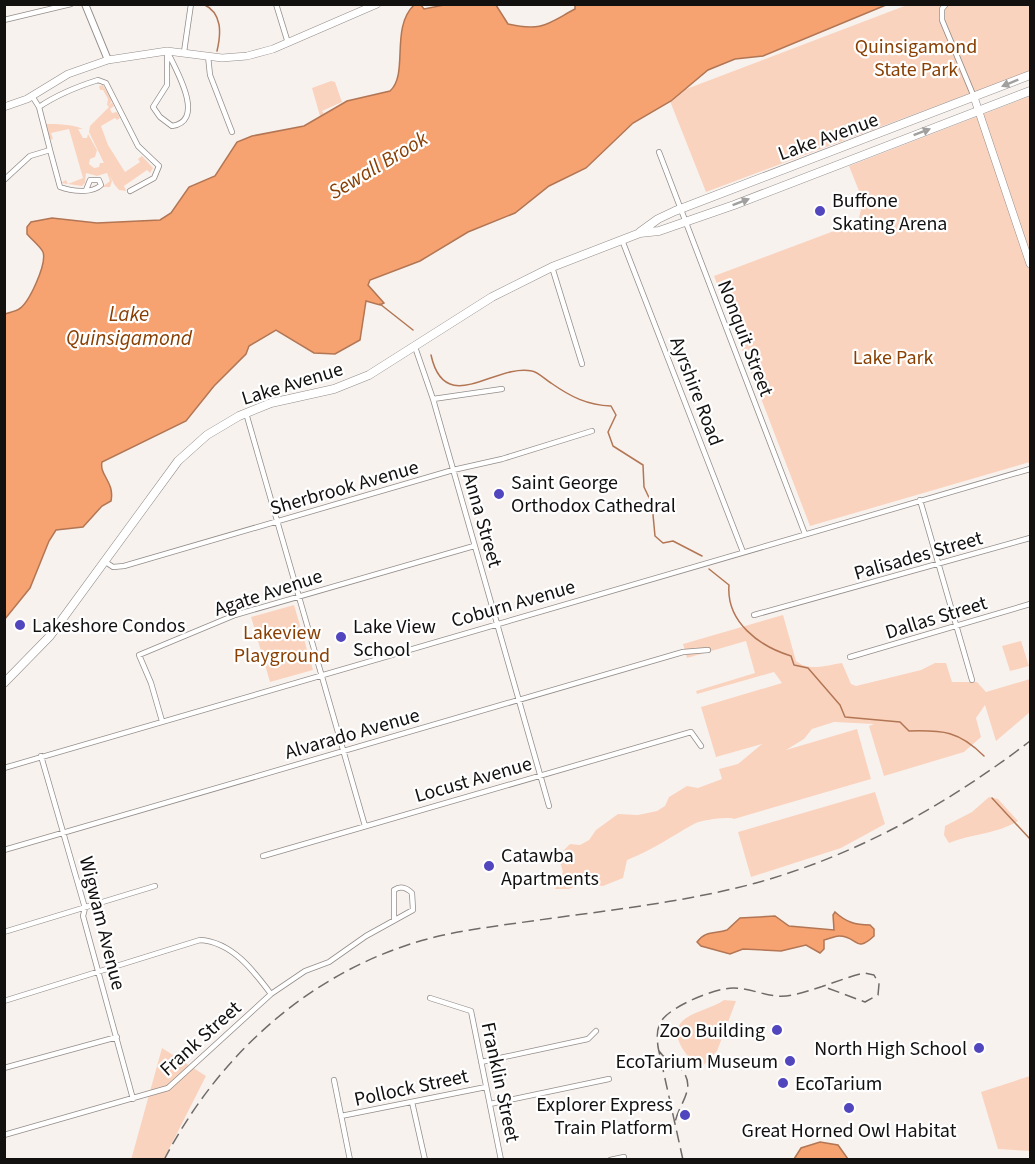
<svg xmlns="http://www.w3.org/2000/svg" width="1035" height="1164" font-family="'Source Sans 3',sans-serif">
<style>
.green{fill:#fad3be}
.water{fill:#f6a271;stroke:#b27654;stroke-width:1.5}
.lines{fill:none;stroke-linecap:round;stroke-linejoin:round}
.stream{stroke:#b27654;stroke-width:1.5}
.minor-casing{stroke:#938d8a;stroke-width:6}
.tertiary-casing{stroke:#938d8a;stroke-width:8}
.secondary-casing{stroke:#938d8a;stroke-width:8}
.primary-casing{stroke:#938d8a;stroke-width:9}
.minor{stroke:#fff;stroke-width:4.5}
.tertiary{stroke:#fff;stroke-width:6}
.secondary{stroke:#fff;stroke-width:7}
.primary{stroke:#fff;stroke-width:8}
.rail{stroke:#6e6b69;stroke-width:1.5;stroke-dasharray:12 6;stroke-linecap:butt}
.oneway{fill:#a1a09f}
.poi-dot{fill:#5146bd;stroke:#fff;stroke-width:2}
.labels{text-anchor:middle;stroke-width:4.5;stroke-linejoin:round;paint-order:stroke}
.park-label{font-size:20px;fill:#893f02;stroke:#fff}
.street-label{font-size:20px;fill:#131110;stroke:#fff}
.poi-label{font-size:20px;fill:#131110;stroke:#fff;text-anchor:start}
.water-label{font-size:21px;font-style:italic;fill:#893f03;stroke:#fff}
</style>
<rect width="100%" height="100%" fill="#f8f2ef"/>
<path class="green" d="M907,5H1030V71L706,192L668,96Z
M331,81L335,82L342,102L322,111L324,114L320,116L312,88Z
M103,85L112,100L109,106L112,102L114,106L110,109L112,113L117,112L120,118L117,120L115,118L101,126L108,145L125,172L140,162L138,159L142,156L153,168L150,173L147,170L124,186L126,191L119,190L114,184L89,132L90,126L109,107L107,105L108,99L103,90H100L99,86Z
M1030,96V462L810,526L714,276L858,222L863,201L849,166Z
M45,124C58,124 71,124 83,129H78L83,138H87L88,134L97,150L95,157L90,159L89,164L94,168L99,167L100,163H105L112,181L110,187H102L110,181L107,173L97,176L86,173L85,183L82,186L61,183L66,180L68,184L83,178L69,129L51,133L53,139L48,140Z
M294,605L313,670L270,682L251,617Z
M783,615L796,661C809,672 828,665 842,663L851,684L856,686L921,670L935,663H946L952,682H977L986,692L1030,679V712L996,741L985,705L976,718L981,737L964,752L884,776L869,726L874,724L834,722L812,729L804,739L786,750L857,729L871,779L734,819C730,816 700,820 694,824C672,836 651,851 627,860L623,878L603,886L582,883L569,889H555L563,872L558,856L570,844L580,845L589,840L596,830L618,814L638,815L657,811L665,806L669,797L687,786L698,788L722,779L719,769L738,764L762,744L716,757L701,707L782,683L774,672L697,694L696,691L755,673L746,641L687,658L683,644Z
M1021,641L1029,666L1010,671L1002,646Z
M875,792L885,824L841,848L751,877L738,832Z
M989,797L998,799L1018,821C997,834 971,834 949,843L944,835L945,826L972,812Z
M724,1000L736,1001L717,1051L701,1068C687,1058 665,1033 686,1018C698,1010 713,1008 724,1000Z
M162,1048L206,1076L164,1159L131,1160Z
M1030,1076V1151L998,1149L981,1092Z"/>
<path class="water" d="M414,5H421L424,9L444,5H496L508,24C542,32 547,24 575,9V5H886L763,56L735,59L708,70L671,101L633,123L586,168L549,186L515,213L468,232L420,261L370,280L368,285L384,303L380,305L366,301L360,340L335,354L314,353L276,330L249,346L246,354L214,386L186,421L102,462C99,475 115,482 111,501L102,506L83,527L56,530L49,541L30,588L5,619V314C9,312 15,312 19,309C29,303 47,264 43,252C40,246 31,239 27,234V227L31,222L52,218L97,223L160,220L171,213L189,187L215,176L237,142L252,136L304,126L347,101L390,91C409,74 390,28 414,5Z
M835,912C846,922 855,925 870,925L874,929V936C855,954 858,936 839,936C835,936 829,939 824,940V949L820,953L806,945L781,951L743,949L730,954L701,946L697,942C706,930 715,934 727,930L740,918L775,916L789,926L834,930L833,915Z
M820,1142L838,1145L848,1159H794L801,1148Z"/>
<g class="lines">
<path class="stream" d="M203,4C223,13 221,34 217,51
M380,304L413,330
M431,355C445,418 495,363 532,371C538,372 546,380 551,383C571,397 587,405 611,406L616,415L608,432L613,446L643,465L644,487L652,504L655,536L663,543L673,541L702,556
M709,569L729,585C726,622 759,646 791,656L794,665L808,668L840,705L845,717L900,722L909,731C943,730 959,731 984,756
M992,798L1030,839"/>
<defs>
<path id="minor" d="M276,4L288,43
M946,4L942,9V20L974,97
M4,20L71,4
M167,51C175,68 207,121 172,126L160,117L153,107L167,85Z
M184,52L191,4
M208,56L210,75L232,132
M39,107C58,94 76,87 98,80L106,83L138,146L159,166L154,178L130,191
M50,150L60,187C71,191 92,194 101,185L99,180H90L86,190
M659,152L805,534
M4,180L30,156L50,150L39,107L32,96
M622,240L743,552
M552,267L582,364
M415,347L433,399L549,806
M433,399L502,389
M246,413L365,826
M920,500L972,680
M104,561L113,567L124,566L453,470L502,459L592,431
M754,615L1030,538
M850,657L1030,604
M162,721L151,683L139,655L235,615L474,546
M41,756L85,908L83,916L133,1099
M4,768L1030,469
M4,850L683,652L708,650
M263,856L691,732L701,746
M4,932L155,886
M430,998L471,1011L501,1160
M4,1001L200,940C232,942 253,970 271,994
M481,1062L588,1039L596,1031
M4,1068L117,1037
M334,1080L350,1160
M412,1102L425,1160
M490,1104L609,1079
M341,1116L486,1087
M4,1135L168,1088L271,994L305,971L329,962L366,936L413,910L412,893C407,888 401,885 394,890V920
M610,1160L624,1157"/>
<path id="tertiary" d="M85,4L108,60"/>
<path id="secondary" d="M974,97L1030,264
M4,107L27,99L68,74L108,60L167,51L222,58L247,56L273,49L377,4"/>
<path id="primary" d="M640,232L658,219L675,211L1030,75
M4,683L50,636L178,461L207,435L239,416L271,403L334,389L369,375L492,297L552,267L640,233L659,231L734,205L1030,91"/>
</defs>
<use href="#minor" class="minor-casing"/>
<use href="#tertiary" class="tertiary-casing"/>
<use href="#secondary" class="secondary-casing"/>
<use href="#primary" class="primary-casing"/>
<use href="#minor" class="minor"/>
<use href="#tertiary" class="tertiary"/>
<use href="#secondary" class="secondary"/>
<use href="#primary" class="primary"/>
<path class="rail" d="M659,1051C665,1060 674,1062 681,1069C698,1088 678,1104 675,1123
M164,1160C220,1052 315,967 435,937C469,929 504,925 539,920C611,910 685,902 756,883C857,855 948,804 1030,741
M683,1160L658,1047C657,1037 656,1029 662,1020C672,1006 715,988 733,988C754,988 771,1000 792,995C817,990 840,979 864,973L874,975L879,984L878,995L865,1002L822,986"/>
</g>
<defs><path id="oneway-solid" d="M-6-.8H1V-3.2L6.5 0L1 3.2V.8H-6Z" transform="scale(1.5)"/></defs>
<g class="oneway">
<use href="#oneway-solid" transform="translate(1010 83) rotate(158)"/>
<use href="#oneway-solid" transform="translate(922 132) rotate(-21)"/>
<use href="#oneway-solid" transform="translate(741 202) rotate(-21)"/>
</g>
<g class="poi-dot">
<circle cx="820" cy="211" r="6"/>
<circle cx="499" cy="494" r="6"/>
<circle cx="20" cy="625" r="6"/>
<circle cx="341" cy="637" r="6"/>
<circle cx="489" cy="866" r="6"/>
<circle cx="777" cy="1030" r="6"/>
<circle cx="979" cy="1048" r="6"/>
<circle cx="790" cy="1061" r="6"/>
<circle cx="783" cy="1083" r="6"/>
<circle cx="849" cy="1108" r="6"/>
<circle cx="685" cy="1115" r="6"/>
</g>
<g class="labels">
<g class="park-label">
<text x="916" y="53">Quinsigamond<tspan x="916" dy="23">State Park</tspan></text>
<text x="893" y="364">Lake Park</text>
<text x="282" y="639">Lakeview<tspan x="282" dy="23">Playground</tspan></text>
</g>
<g class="street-label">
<text transform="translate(828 136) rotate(-20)" y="7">Lake Avenue</text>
<text transform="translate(746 338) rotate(69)" y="7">Nonquit Street</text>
<text transform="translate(292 383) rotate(-17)" y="7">Lake Avenue</text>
<text transform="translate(697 391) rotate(69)" y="7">Ayrshire Road</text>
<text transform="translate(344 487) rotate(-16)" y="7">Sherbrook Avenue</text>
<text transform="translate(483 520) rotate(74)" y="7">Anna Street</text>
<text transform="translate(918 555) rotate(-16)" y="7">Palisades Street</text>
<text transform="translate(268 592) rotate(-18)" y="7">Agate Avenue</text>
<text transform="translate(513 603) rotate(-16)" y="7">Coburn Avenue</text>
<text transform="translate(936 617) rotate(-17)" y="7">Dallas Street</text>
<text transform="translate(352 733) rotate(-16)" y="7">Alvarado Avenue</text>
<text transform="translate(473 779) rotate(-16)" y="7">Locust Avenue</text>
<text transform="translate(103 923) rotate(76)" y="7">Wigwam Avenue</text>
<text transform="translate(200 1038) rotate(-42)" y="7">Frank Street</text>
<text transform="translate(501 1082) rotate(78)" y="7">Franklin Street</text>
<text transform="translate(411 1087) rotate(-12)" y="7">Pollock Street</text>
</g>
<g class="poi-label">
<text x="832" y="207">Buffone<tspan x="832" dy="23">Skating Arena</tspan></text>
<text x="511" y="489">Saint George<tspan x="511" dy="23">Orthodox Cathedral</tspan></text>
<text x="32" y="632">Lakeshore Condos</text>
<text x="353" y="633">Lake View<tspan x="353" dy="23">School</tspan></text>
<text x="501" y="862">Catawba<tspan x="501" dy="23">Apartments</tspan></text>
<text x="765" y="1037" text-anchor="end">Zoo Building</text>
<text x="967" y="1055" text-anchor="end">North High School</text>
<text x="778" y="1068" text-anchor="end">EcoTarium Museum</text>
<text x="795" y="1090">EcoTarium</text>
<text x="673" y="1111" text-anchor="end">Explorer Express<tspan x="673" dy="23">Train Platform</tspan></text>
<text x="849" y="1137" text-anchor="middle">Great Horned Owl Habitat</text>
</g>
<g class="water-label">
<text transform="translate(378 165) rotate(-31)" y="7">Sewall Brook</text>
<text x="129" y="321">Lake<tspan x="129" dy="24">Quinsigamond</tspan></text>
</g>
</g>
<rect width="1035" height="1164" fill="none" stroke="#131110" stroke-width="12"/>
</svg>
